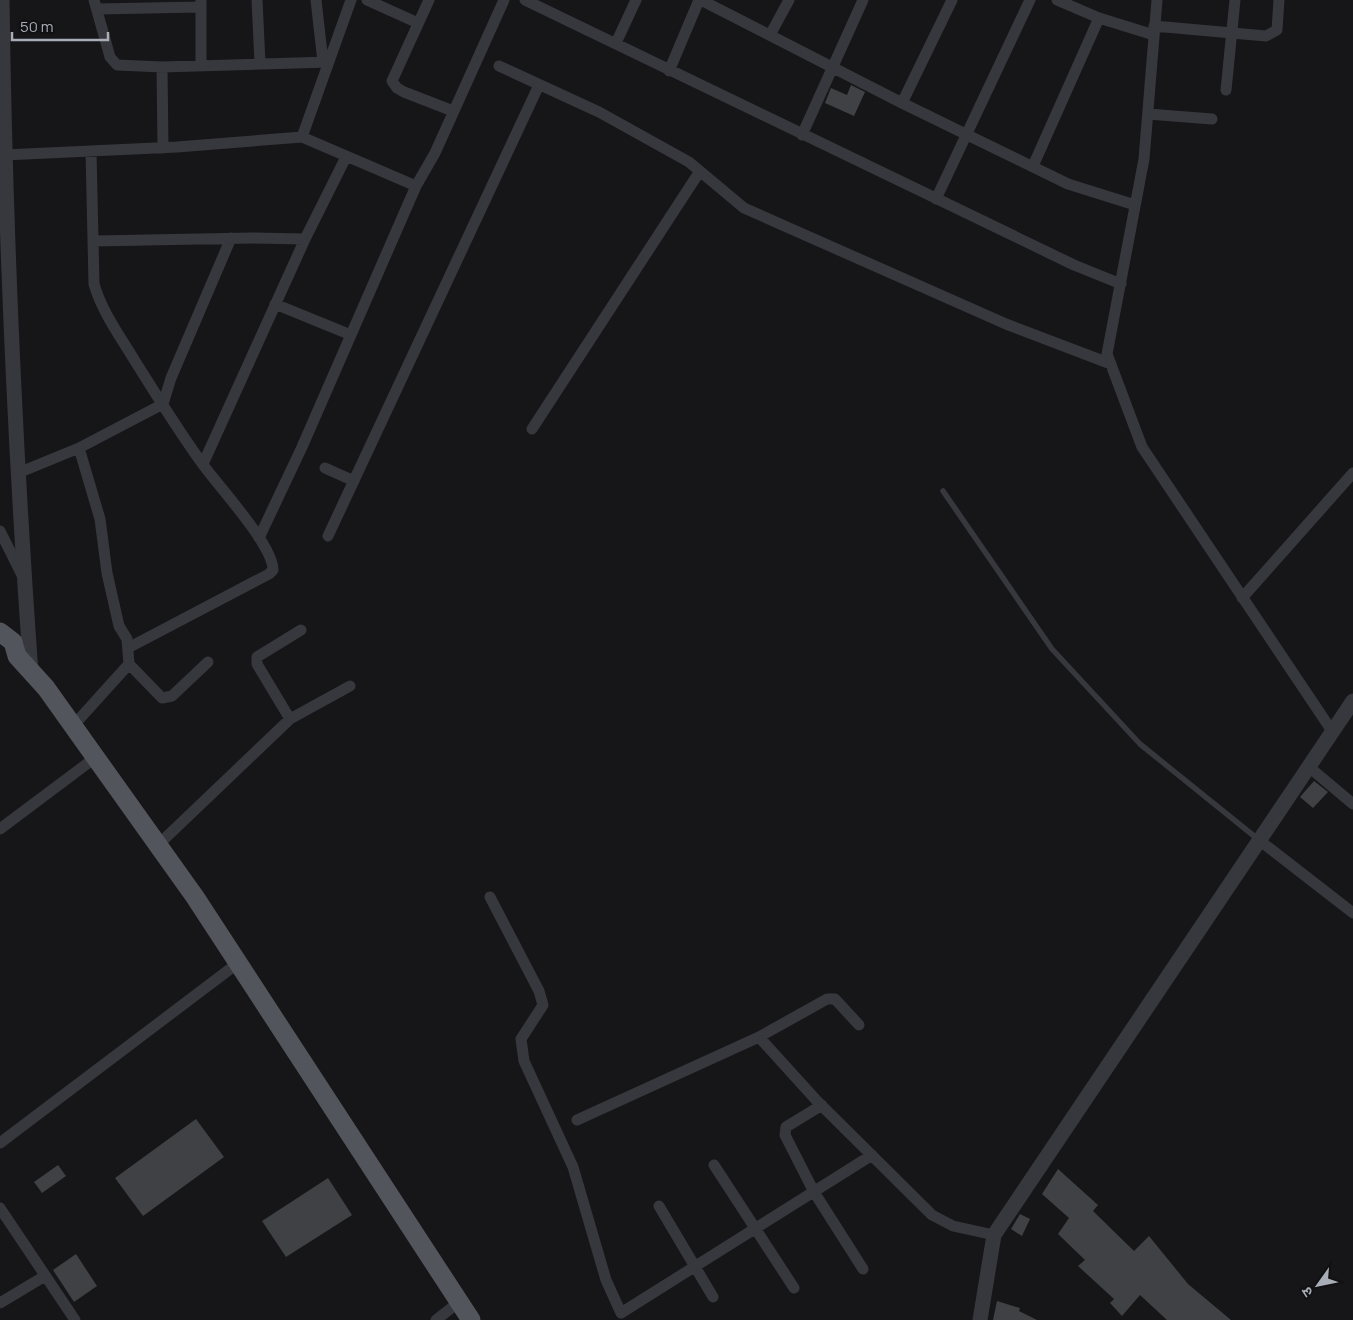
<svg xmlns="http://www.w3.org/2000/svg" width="1353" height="1320" font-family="Manrope,'Noto Sans Devanagari',sans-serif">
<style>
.building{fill:#404145}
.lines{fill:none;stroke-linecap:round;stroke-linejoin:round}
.service{stroke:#37383d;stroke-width:5.5}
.minor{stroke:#37383d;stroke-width:11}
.tertiary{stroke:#37383d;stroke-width:15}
.primary{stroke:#53555c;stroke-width:19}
</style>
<rect width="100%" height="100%" fill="#161618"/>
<path class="building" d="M851,85L865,92L854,116L825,103L831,88L847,95Z
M1314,781L1328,792L1313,808L1300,797Z
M196,1119L224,1157L143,1216L115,1178Z
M58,1165L66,1176L42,1193L34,1182Z
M1058,1169L1098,1205L1093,1211L1134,1251L1149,1236L1188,1284L1231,1320H1167L1140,1295L1122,1316L1110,1303L1114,1299L1078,1266L1085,1260L1058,1234L1069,1218L1042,1194Z
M328,1178L352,1215L286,1257L262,1221Z
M1020,1214L1030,1219L1022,1236L1011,1229Z
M76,1254L97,1286L74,1302L53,1270Z
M997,1301L1020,1308L1019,1311L1037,1320H993Z"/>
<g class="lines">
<path class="service" d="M943,491L1052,649L1140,744L1259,840"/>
<path class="minor" d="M94,0L110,57L117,65L162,67L329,62
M201,0V65
M257,0L260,63
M316,0L323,62
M367,0L418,23
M429,0L392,81L397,88L404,92L453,111
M525,0L1074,265L1121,284
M701,0L902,103L1068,184L1135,205
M1057,0L1099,18L1154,35
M1157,0L1144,159L1107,354L1142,447L1332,731
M97,9L201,7
M1154,26L1266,36L1277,30L1279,0
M770,35L789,0
M616,43L636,0
M499,66L599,112L689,162L744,208L1006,324L1111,364
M162,67L163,148
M669,71L699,0
M1226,90L1235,0
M902,103L952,0
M1148,114L1212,119
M802,135L863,0
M302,137L351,0
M91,151L94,284C102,312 120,336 135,361C157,396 179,432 204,466C220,488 273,545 273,570L269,574L128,648
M4,155L177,147L302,137L416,186
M1033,166L1099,18
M936,199L1030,0
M94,241L252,238L305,239
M275,304L351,335
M532,429L700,171
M203,464L305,239L346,157
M325,468L354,481
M18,473L79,448L163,404L171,378L231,238
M0,531L22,575
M328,536L539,85
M259,538L302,447L416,186L435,153L504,0
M1242,598L1353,473
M129,664L162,698L172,696L208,662
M290,719L257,664V657L301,630
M73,726L129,664L127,639L119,626L107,573L100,519L79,448
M1309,767L1353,804
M0,829L96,757
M1259,840L1353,913
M158,845L290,719L350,686
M490,897L539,991L543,1005L521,1039L524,1061L573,1167L606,1280L621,1313L872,1155
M759,1037L827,999H835L859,1025
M822,1105L786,1127L785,1135L814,1192L863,1269
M577,1120L759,1037L817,1101L932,1215L953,1226L994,1235
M0,1143L238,963
M714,1165L794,1288
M659,1206L713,1297
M0,1208L75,1320
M0,1303L45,1276
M436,1320L459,1302"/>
<path class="tertiary" d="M2,0C5,225 15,450 31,674
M980,1320L994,1235L1353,701"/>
<path class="primary" d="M0,632L13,642L17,656L46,688L195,897L471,1320"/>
</g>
<g transform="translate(1318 1285) rotate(237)" stroke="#111113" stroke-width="4" paint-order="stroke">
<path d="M0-4L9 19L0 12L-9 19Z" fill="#a8adb8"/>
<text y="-8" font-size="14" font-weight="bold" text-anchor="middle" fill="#a8adb8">उ</text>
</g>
<path d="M12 32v8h96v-8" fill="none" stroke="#a8adb8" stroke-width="2.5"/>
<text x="20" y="32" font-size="15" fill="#a8adb8" stroke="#111113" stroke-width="4" paint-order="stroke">50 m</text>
</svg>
